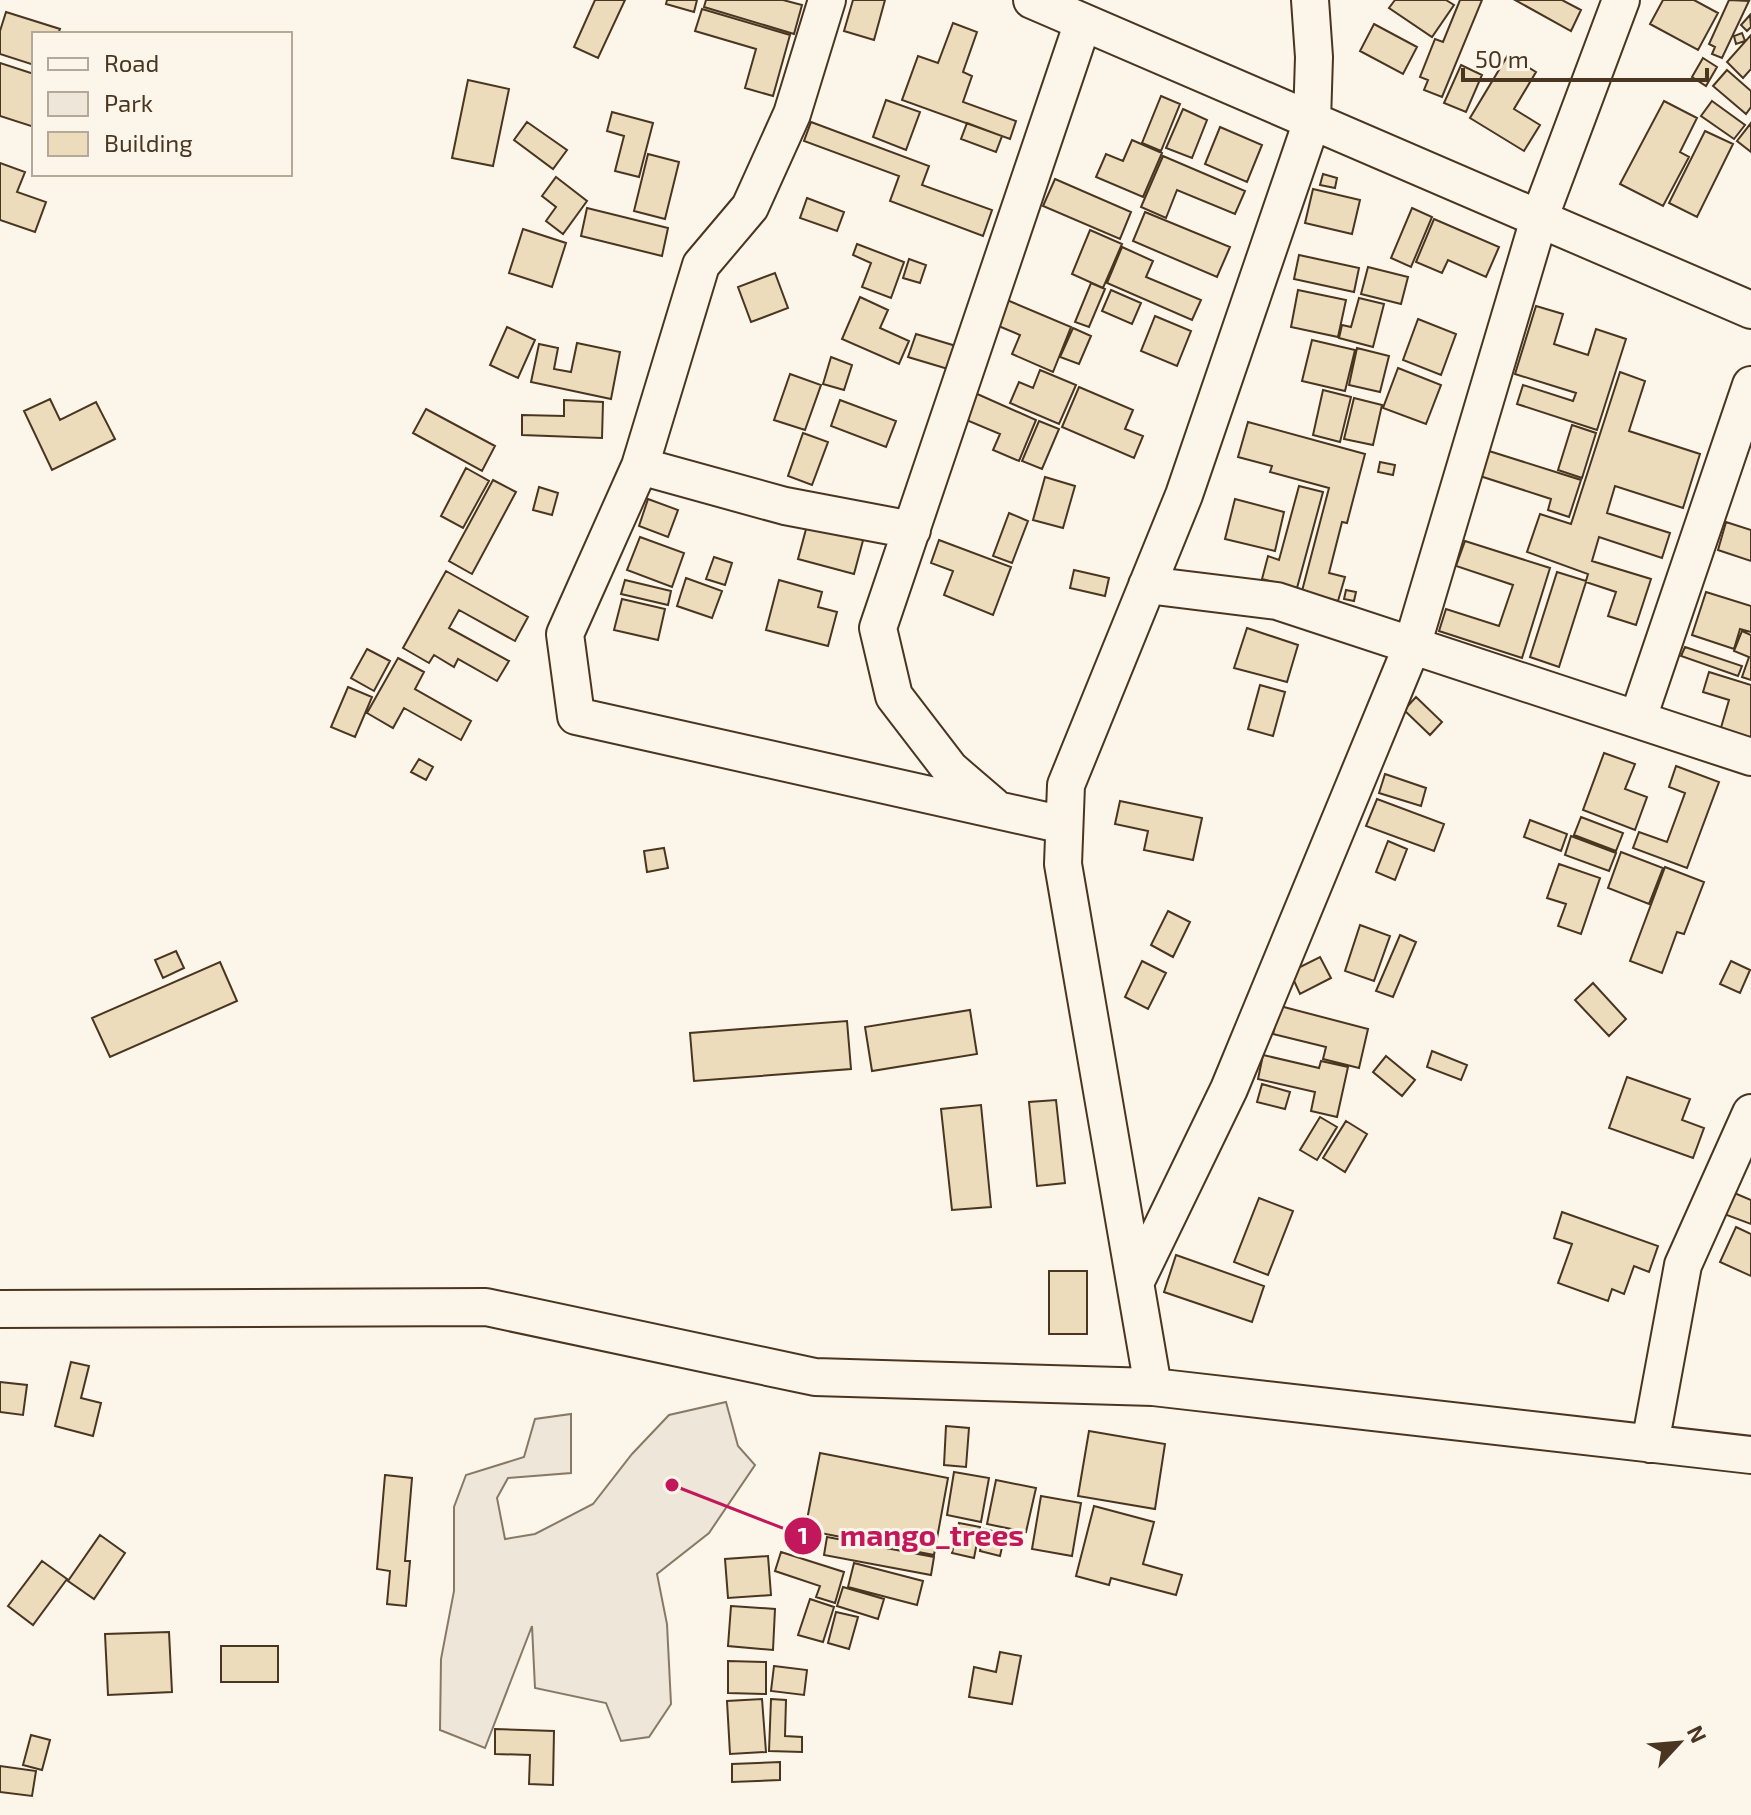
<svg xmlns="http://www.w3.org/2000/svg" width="1751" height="1815" font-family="'Exo 2',sans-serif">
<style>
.green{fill:#ede6d9;stroke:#887966;stroke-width:2}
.building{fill:#ecdcbc;stroke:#4a3520;stroke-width:2}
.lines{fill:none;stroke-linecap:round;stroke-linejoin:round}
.minor-casing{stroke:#4a3520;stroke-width:40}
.minor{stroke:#fbf6e9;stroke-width:36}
.leader{fill:none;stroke:#c2185b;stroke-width:3}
.callout-dot{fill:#c2185b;stroke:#fbf6e9;stroke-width:3}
.mark-label{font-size:24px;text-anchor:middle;font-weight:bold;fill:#fff}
.callout-label{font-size:30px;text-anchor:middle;font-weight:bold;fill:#c2185b;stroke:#fbf6e9;stroke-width:6;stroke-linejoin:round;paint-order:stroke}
</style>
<rect width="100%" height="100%" fill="#fbf6e9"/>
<path class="green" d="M726,1402L738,1446L755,1465L709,1533L657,1574L667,1624L671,1704L649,1737L621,1741L606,1703L535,1688L532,1626L485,1748L440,1730L441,1659L454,1591V1507L466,1475L524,1457L535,1419L571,1414V1473L508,1478L497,1498L505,1539L535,1534L593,1504L632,1454L669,1415Z"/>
<path class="building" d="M595,0H625L598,58L574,47Z
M667,0H697L694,12L666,4Z
M706,0H783L802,5L794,34L704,7Z
M853,0H885L874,40L844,31Z
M1395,0H1446L1454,5L1432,37L1389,8Z
M1460,0H1482L1442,97L1424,90L1428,80L1420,77L1435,39L1443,42Z
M1515,0H1562L1581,10L1571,31Z
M1663,0H1694L1718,13L1698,50L1650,24Z
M1729,0L1749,1L1722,58L1712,54L1715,47L1709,44Z
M702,9L790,35L773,96L745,88L756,49L695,31Z
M6,12L60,29L58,34H34V65L0,54V31Z
M1750,15L1751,27L1747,31L1741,25Z
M953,23L977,32L963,72L972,76L963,102L1016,121L1010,139L902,100L918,56L938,63Z
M1374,24L1417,47L1403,74L1360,51Z
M1742,33L1745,41L1736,44L1734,36Z
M1751,35V69L1743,78L1727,62Z
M1508,55L1536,72L1514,109L1540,125L1524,151L1470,118Z
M1703,58L1717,67L1706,86L1692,77Z
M0,63L34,74V127L0,116Z
M1461,65L1482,75L1466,112L1444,103Z
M1727,70L1751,91V107L1746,114L1713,86Z
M468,80L509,89L493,166L452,158Z
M1161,96L1180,104L1161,151L1142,143Z
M886,100L920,112L906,150L873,137Z
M1664,101L1697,118L1680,152L1689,157L1663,206L1620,184Z
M1712,101L1745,125L1734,139L1701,116Z
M1183,109L1207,120L1192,158L1166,148Z
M612,112L653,123L639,177L615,171L624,136L607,131Z
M527,122L567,150L553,169L514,140Z
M811,122L929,166L922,185L992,210L983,236L890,201L899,176L804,141Z
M967,123L1002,136L996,152L961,139Z
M1751,123V152L1737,141Z
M1220,127L1262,145L1247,182L1205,164Z
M1705,131L1733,144L1697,217L1669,203Z
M1132,140L1162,153L1143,197L1096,177L1106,154L1123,161Z
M648,154L679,162L665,219L634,211Z
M1163,156L1245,191L1235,214L1177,190L1166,218L1141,207Z
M0,163L25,172L17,192L46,202L35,232L0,220Z
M1323,174L1337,178L1335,188L1320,185Z
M556,177L587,201L563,234L546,221L556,207L542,196Z
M1055,179L1131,212L1120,239L1043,206Z
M1313,189L1360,200L1352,234L1305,223Z
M807,198L844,212L837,231L800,218Z
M587,208L668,228L662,256L581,236Z
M1412,208L1432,217L1411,267L1391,258Z
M1145,212L1230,247L1217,277L1133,241Z
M1434,219L1499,247L1486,277L1448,260L1442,273L1416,262Z
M523,229L566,243L552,287L509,273Z
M1090,230L1122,244L1103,288L1072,274Z
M857,244L904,262L891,298L862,287L871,263L853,255Z
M1122,247L1153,261L1146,277L1201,300L1192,320L1107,283Z
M1299,255L1359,268L1354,292L1294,279Z
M909,259L926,265L920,283L903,278Z
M1368,267L1408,277L1401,304L1361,294Z
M775,273L788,308L751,322L738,287Z
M1091,283L1105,289L1089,327L1075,322Z
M1111,290L1141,303L1132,324L1102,311Z
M1298,290L1346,300L1338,337L1291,327Z
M860,297L888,310L880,328L909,341L899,364L842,339Z
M1359,298L1384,304L1373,347L1339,338L1342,325L1351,327Z
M1007,300L1071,327L1053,372L1012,354L1020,335L996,325Z
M1536,306L1563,314L1554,344L1588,355L1596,329L1626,339L1597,430L1517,404L1523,385L1573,401L1576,393L1515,374Z
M1155,316L1191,331L1177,366L1141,351Z
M1418,319L1456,334L1441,375L1403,360Z
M507,327L535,340L518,378L490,365Z
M1073,328L1091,336L1079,364L1060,357Z
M916,334L956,346L948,369L908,357Z
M1312,340L1355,350L1345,391L1302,381Z
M577,343L620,352L611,399L531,382L539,344L558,348L554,369L571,372Z
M1357,348L1389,356L1380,392L1349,385Z
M831,357L852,365L844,390L823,384Z
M1398,368L1441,385L1426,424L1383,408Z
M1040,370L1076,385L1059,424L1010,403L1019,382L1033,388Z
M1620,372L1645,381L1629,431L1700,454L1683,508L1615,486L1607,513L1670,533L1662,558L1599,537L1592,561L1651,579L1636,625L1608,616L1616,592L1586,582L1559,667L1530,657L1557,572L1586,581L1588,574L1527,552L1540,514L1571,524Z
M790,374L821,385L805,430L774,420Z
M1079,387L1133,410L1125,429L1143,436L1134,458L1062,427Z
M1323,390L1351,397L1340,442L1313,435Z
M975,393L1036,420L1019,461L993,450L1000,434L964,419Z
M1354,398L1382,405L1373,445L1344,439Z
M50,399L60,420L96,402L115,439L52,470L24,411Z
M564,400L603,402L602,438L522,435V415L564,416Z
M840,400L896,421L886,447L831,426Z
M426,409L495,446L482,471L413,433Z
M1039,421L1059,429L1042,469L1022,461Z
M1248,422L1365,454L1347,523L1342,522L1329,573L1345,577L1338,601L1302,591L1329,488L1270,472L1272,466L1238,457Z
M1572,425L1596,433L1582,478L1558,470Z
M803,433L828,442L812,485L788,476Z
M1489,451L1581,480L1569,517L1548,510L1551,499L1480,476Z
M1380,462L1395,465L1393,475L1378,472Z
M466,468L489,481L463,528L441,516Z
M1045,477L1075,486L1063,528L1033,520Z
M493,480L516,492L472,574L449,561Z
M1299,486L1323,492L1297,588L1262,579L1268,556L1279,560Z
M539,487L558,493L552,515L533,510Z
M648,499L678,510L668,537L639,526Z
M1235,499L1284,512L1275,551L1225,539Z
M1009,513L1028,521L1012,563L993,556Z
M809,518L865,533L854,574L798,559Z
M1726,522L1751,530V561L1718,550Z
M640,537L684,553L672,587L627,570Z
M939,540L1011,567L993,615L944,595L953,571L931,563Z
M1465,541L1550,568L1522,658L1439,631L1446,609L1499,626L1513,585L1456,566Z
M714,557L732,563L725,585L706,579Z
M1074,570L1109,578L1105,596L1070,588Z
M446,571L528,617L515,641L459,610L449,628L509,661L497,681L458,659L454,667L434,655L429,663L403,648Z
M686,578L722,591L712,618L677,606Z
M625,580L671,591L668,605L621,594Z
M779,580L822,592L818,607L837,612L828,646L766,630Z
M1346,590L1356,592L1354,601L1344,599Z
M1706,592L1751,606V632L1740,629L1734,649L1692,635Z
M622,599L665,609L658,640L614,630Z
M1247,628L1298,645L1287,682L1234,668Z
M1742,631L1751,635V680L1742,677L1749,657L1734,651Z
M1685,647L1742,666L1738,676L1681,656Z
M367,649L390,661L374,691L351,678Z
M398,658L424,672L415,689L471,721L461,740L404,708L393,728L367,713Z
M1709,672L1751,685V747L1718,738L1729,700L1703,692Z
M1260,685L1285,692L1273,736L1248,729Z
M348,687L372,697L355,737L331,727Z
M1416,697L1442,722L1430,735L1404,710Z
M1604,753L1635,764L1625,789L1647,797L1635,830L1583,810Z
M419,759L433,767L426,780L411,772Z
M1676,766L1719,782L1687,868L1633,848L1639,832L1667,842L1685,793L1669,787Z
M1385,774L1426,788L1421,806L1379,793Z
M1377,799L1444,824L1434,851L1366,826Z
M1120,801L1202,818L1193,860L1144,850L1148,831L1115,824Z
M1581,817L1623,833L1616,851L1574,835Z
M1530,820L1567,834L1561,851L1524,837Z
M1571,836L1616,853L1609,871L1565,855Z
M1388,841L1407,849L1395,880L1376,872Z
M664,848L668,868L647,872L644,851Z
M1621,852L1663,868L1649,904L1608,888Z
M1559,864L1600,878L1581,934L1558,926L1566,904L1547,898Z
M1665,867L1704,882L1684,934L1677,932L1662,973L1630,961Z
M1168,911L1190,922L1173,957L1151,945Z
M1360,925L1390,936L1374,981L1345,971Z
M1400,935L1416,942L1393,997L1376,991Z
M176,951L184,968L163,978L155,960Z
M1320,957L1331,978L1300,994L1290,972Z
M1142,961L1166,973L1148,1009L1125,997Z
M1731,961L1750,970L1740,993L1720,984Z
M220,962L237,1001L110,1057L92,1018Z
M1593,983L1626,1019L1609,1036L1575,1000Z
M1280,1006L1368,1029L1359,1068L1323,1059L1326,1047L1273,1034Z
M970,1010L977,1054L872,1071L865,1027Z
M847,1021L851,1069L694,1081L690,1033Z
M1432,1051L1467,1065L1461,1080L1427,1067Z
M1263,1055L1319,1068L1321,1061L1348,1067L1337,1117L1311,1111L1315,1092L1258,1079Z
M1386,1056L1415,1080L1402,1096L1373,1072Z
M1627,1077L1690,1099L1682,1120L1704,1128L1693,1158L1609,1128Z
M1262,1084L1290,1092L1285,1109L1257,1102Z
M1056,1100L1065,1183L1037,1186L1029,1102Z
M981,1105L991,1207L952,1210L941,1109Z
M1320,1117L1337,1127L1317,1160L1300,1150Z
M1346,1121L1367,1134L1345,1172L1323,1158Z
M1732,1192L1751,1200V1224L1724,1214Z
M1259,1198L1293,1211L1268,1275L1234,1262Z
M1562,1212L1658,1246L1649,1272L1634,1266L1624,1294L1612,1289L1608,1301L1558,1283L1572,1244L1554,1238Z
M1736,1227L1751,1234V1276L1720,1262Z
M1176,1255L1264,1286L1252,1322L1164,1292Z
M1049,1271H1087V1334H1049Z
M71,1362L89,1366L81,1398L101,1403L93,1436L55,1426Z
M0,1382L27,1385L23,1415L0,1412Z
M946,1426L969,1428L966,1467L944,1465Z
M1089,1431L1165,1444L1155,1509L1078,1496Z
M820,1453L948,1478L934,1555L805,1530Z
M954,1472L989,1478L981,1522L947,1515Z
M385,1475L412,1478L405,1561H410L406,1606L387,1604L390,1571L377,1569Z
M996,1480L1036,1488L1026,1532L987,1524Z
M1041,1496L1081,1503L1072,1556L1032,1549Z
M1094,1506L1154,1522L1143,1564L1182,1575L1176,1595L1111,1578L1109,1585L1076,1576Z
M959,1523L980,1527L974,1558L952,1553Z
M984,1529L1005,1534L1000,1556L980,1551Z
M100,1535L125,1553L94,1599L68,1581Z
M827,1537L934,1557L931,1575L824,1555Z
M781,1552L844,1572L835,1603L816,1597L820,1586L775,1571Z
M768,1556L771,1595L728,1598L725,1559Z
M42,1561L67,1579L33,1625L8,1606Z
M854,1563L923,1581L917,1605L848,1587Z
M843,1587L884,1599L878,1619L837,1606Z
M810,1599L834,1607L823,1642L798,1635Z
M731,1606L775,1609L773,1650L728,1646Z
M836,1612L858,1617L849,1649L828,1643Z
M169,1632L172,1692L108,1695L105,1634Z
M221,1646H278V1682H221Z
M1000,1652L1021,1656L1012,1704L969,1697L974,1667L996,1672Z
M728,1661L766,1662V1694L728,1693Z
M774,1666L807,1670L804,1695L771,1691Z
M762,1699L766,1752L730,1754L727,1701Z
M771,1699L786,1700L785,1736L802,1737V1752L769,1751Z
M495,1729L554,1731L553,1785L529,1784L530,1755L495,1754Z
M31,1735L50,1740L42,1770L23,1765Z
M780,1762V1780L732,1782V1764Z
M0,1766L36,1771L32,1796L0,1792Z"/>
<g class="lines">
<defs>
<path id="minor" d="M827,0L792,114L750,207L701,265L640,466L565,634L576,716L1064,825
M1032,0L1751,310
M640,466L785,506L912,530
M1147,585L1277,601L1751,757
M1638,718L1751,385
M993,806L950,769L894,696L878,628L1083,22
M1136,1281L1229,1089L1412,646L1539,219L1621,0
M0,1309L486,1307L815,1377L1153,1387L1751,1455
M1153,1387L1063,864L1066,785L1184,495L1312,121L1314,57L1310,0
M1650,1444L1683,1265L1751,1113"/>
</defs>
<use href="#minor" class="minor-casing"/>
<use href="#minor" class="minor"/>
</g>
<path class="leader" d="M672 1485L803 1536"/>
<g class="callout-dot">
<circle cx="672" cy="1485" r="8"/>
<circle cx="803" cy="1536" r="20"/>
</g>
<g class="mark-label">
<text x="803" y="1544">1</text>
</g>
<g class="callout-label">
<text x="932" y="1546">mango_trees</text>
</g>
<rect x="32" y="32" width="260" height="144" fill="#fbf6e9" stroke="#b4a999" stroke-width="2"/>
<rect x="48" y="58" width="40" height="12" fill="#fbf6e9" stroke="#b4a999" stroke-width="2"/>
<text x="104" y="72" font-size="24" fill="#4a3520">Road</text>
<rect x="48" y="92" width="40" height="24" fill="#ede6d9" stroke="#b4a999" stroke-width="2"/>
<text x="104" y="112" font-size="24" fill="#4a3520">Park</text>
<rect x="48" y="132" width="40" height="24" fill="#ecdcbc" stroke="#b4a999" stroke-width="2"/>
<text x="104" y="152" font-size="24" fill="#4a3520">Building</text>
<g transform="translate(1679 1743) rotate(64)" stroke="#fbf6e9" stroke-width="6" paint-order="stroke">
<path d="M0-6L14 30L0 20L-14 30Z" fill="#4a3520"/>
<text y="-12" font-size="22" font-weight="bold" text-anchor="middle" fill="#4a3520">N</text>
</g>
<path d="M1463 68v12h244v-12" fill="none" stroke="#4a3520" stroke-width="4"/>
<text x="1475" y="68" font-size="24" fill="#4a3520" stroke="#fbf6e9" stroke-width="6" paint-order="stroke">50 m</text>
</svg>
